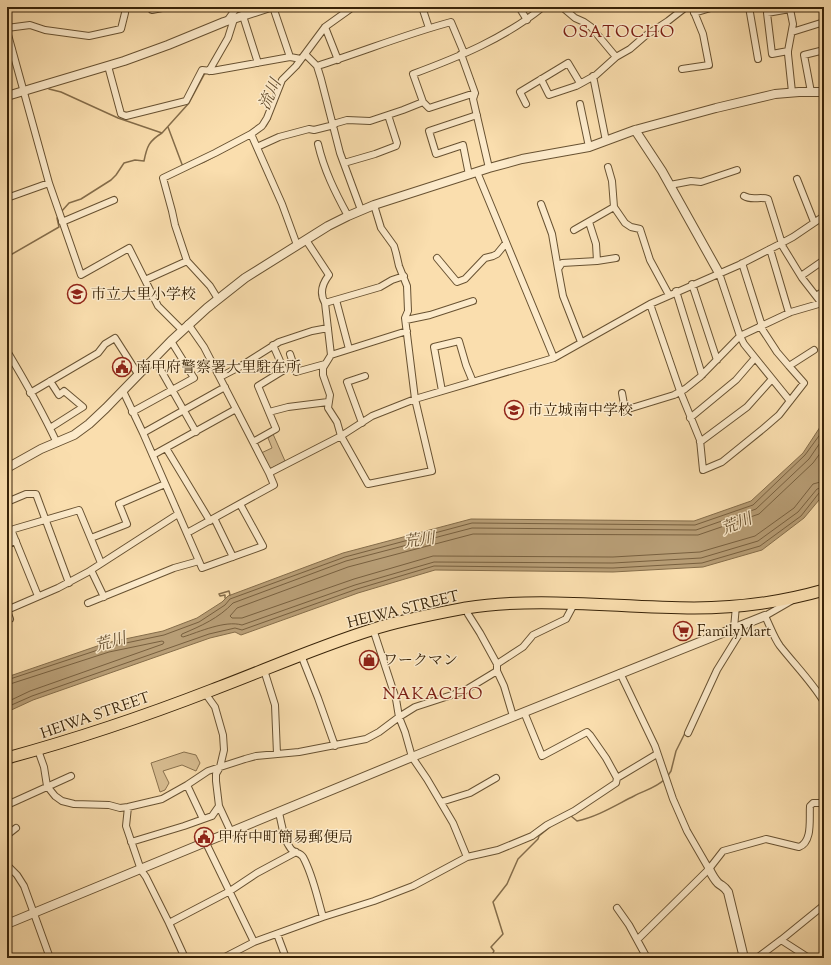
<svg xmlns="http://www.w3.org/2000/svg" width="831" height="965" font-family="'Sorts Mill Goudy','Noto Serif JP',serif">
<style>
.green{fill:#d9be92;stroke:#88704d}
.water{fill:#b89e76;stroke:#856d4a}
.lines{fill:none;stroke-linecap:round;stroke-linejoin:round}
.shore{stroke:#78603f;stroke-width:1}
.stream{stroke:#856d4a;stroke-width:1.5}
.minor-casing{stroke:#685232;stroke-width:8}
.tertiary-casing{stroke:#685232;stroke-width:10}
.trunk-casing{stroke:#382308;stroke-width:13}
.minor{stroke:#fceaca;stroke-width:6}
.tertiary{stroke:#fceaca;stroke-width:8}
.trunk{stroke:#fadeae;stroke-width:11}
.labels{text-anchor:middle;stroke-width:3;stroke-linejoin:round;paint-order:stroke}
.poi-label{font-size:15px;fill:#382308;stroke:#fceaca;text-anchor:start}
.street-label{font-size:15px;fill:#382308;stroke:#fceaca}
.water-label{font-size:16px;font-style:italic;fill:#654e2e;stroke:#fceaca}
.quarter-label{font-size:17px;letter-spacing:1px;fill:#7a1f14;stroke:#fceaca}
</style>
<rect width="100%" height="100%" fill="#fadeae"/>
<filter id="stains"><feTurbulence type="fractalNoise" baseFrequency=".005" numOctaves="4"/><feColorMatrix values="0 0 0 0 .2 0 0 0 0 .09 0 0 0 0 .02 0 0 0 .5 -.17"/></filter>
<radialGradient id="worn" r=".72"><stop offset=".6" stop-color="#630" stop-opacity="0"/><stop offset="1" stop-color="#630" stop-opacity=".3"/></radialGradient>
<path class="green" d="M273,434L285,461L268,470L259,454L272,448L268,438Z
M184,752L196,755L200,763L196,771L182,765L163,771L169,783L165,790L160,792L151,763Z"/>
<path class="water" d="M824,421V494L804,518L762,550L703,567L613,572L435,570L358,593L241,635L235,632L210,638L33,700L7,712V677L106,643L163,631L197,618L222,602L228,596L343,553L471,519L694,521L751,501L803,453Z"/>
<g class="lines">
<path class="shore" d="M824,437L809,459L756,509L696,530L472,528L346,561L233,603C219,618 201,626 182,634L181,636L183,637C199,632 225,620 242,625L355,585L434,562L613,563L701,558L758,541L798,512L817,489L824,487
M824,448L813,463L759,514L698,535L473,534L348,567L237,608L230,616L232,618H242L354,579L433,556L613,557L700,552L755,536L794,508L813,484L824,481
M7,680L107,647L164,635L199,622L225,605L230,599L345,557L472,523L695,525L753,505L805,455L824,429
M7,685L109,652L162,641L164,642L163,644L30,691L7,702
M7,707L32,696L209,634L235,628L242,630L357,589L434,566L613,568L702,563L760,546L801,516L819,493L824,492"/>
<path class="stream" d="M335,23L358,7
M283,83L289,77
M49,89L61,92L118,118L162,133L189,103L205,73
M266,126L270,119
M168,127L183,167
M184,170L204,162L241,142
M61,212L69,203L81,199L111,180L116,175L124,163L135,160L144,161C147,146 149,141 162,133
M7,257L59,227L57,218L58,217
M225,598V595L220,596L219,594L229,591L230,595
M667,777L671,771L676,751L685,733
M571,816L577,821C597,817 616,805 634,796C645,790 656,788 665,779
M490,958L494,951L491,947L503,934L493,902L507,884L518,859L538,839L539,836L550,827"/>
<defs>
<path id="minor" d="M153,7L152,10L167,7
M245,7L243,16L258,63
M273,7L290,57
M422,7L429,28
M519,7L527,20
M562,7L575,18L584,22L591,27L616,57
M749,7L758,59
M694,13L714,7
M227,21L237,7
M325,27L338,60
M7,28L30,25L45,30L89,36L121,29L125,13V7
M7,31L49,183L81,275L129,248L158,306L182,330
M792,32L824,22
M788,51L772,54L767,13L790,9L793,24L788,51V54L792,92
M305,54L317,66L321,79L340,153L361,210
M461,54L475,93L473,99L489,168
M108,66L121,114L126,116L186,101L202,70L212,71L290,57L301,59
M317,66C362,52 406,34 451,22L464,53
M682,69L709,65L703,34L692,7
M209,71L228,38L234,19
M593,76L606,141
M541,79L549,95L576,86L596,75L616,57L630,49L645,36L668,21L686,7
M811,92L804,55L824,50
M475,93L429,108L423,102L413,74C459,57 505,38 543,7
M526,104L520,92L568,63L580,83
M580,104L589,147
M333,124L347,120L370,121L403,110L423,102
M251,134L282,204L297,245
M318,144C324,170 335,192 348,216
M257,147L279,137L309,129L314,130L334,125
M344,163L375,154L396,146L397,143L388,115
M608,167L612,181L614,207L625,223L631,227L640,229L650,260L669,295
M477,172L554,358
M469,175L463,145L436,154L429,131L477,115
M797,179L814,222
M670,185L691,181L701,182L737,170
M7,188L9,197
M744,196C752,201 760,196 768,199L783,247L802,278L823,305
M7,198L49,183
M541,204L552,234L558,269
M374,205L381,228L394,246L396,253L399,266L407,286L408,311L405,318L415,399L432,471L368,484L341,436L337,422L328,408L330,395L323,375V368L331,355L407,331
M62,222L114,200
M589,222L596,244L597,261
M574,230L614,207
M306,240L329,275C322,284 319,293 325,303L331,355
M770,249L789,313
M437,258L457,282L465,279L485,258L493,256L497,254L506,243
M742,263L762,326
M719,273L740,336L744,344L790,401
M801,276L824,260
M145,280L187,261
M692,284L717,360
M676,291L702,375
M816,296L824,291
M218,299L210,286L187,261L175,225L172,211L163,178L215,153L251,134L262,126L267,118L282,80L296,66L325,27L353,7
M336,300L349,349
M325,303L380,287L392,280L404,276
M650,304L680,391L700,440L703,470L722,462L764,428L779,415L804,383L789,366L814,350
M406,320L430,315L473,301
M188,324L204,347L269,473L341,436L372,416L415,399L554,358L650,304L739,265L778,245L793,237L824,216
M760,326L777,352L789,366
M581,342L563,296L558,269L562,263L597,261L616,258
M7,351C25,381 42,411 57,443
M290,354L296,372L325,364
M154,358L196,432
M220,377L241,366L279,342L312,331L328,328
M123,391L143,433L202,568L263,546L240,504
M442,391L434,347L459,341L466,365L473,382
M30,393L98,353L105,344L115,338L138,374
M622,393L625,410L674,395L685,389L700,377L740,336L791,312L822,303
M132,412L194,378L171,341
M269,412L288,407L328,402
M690,418L736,380L755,358
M362,423L347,382L365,376
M50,428L83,407L64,391L59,395L50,381
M143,433L225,387
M253,442L276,429L258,386L284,370L273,345
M700,442L747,407L772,379
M166,448L210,521
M153,455L236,409
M7,502L26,494H36L69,583
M214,518L233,557
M187,533L274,485L269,473
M91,538L127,524L119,504L165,484
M7,544L16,541
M91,570L104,597
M38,596L12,532L14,529L79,510L101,563
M791,601L765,616C770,626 774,638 780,646C795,665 812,682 824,702
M88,603L174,568L199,561
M467,608L468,614L480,633L497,664V671L504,686L513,716
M7,610L58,588L88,572L178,514
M7,611L10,619
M734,628L736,606
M373,629L396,699L399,717L405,732L412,757L427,779L453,823L467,857
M301,655L318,698L335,746
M497,664L523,647L533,635L566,619L574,604
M264,670L275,705L277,754
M620,673L655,746L673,799L687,831L709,869
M205,693L215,707L223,735L224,750L220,767L216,774V781L219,806L231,832
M524,712L542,756L587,732L590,735L606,758L617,778
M688,733L717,670L746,623
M38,750L44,767L47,786L55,796L62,801L74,804L109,805L120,808L128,807L162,799L187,785L208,771L245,759L256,756L299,752L366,739L379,732L399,717L415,707L464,691L497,671
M187,785L203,819
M441,802L470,793L496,778
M7,805L71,776
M128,807L126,826L141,870L146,877L169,923L185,958
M279,813C282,824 283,839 291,849C294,853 300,852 303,857C313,875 317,897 323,917
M7,835L16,828
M131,842L184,826L212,816L219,806
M206,843L254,942
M7,865L17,875L24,886L50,958
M617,908L629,925L647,958
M169,923L230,891L257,873L296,852
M277,934L286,958
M638,939L709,869L723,851L766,839L799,847C813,842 809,818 810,806L813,803H824
M781,940L809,958
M223,958L254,942L323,917L374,901L413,886L467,857L498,850L532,836L547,825L574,811L616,783L617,778L657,754
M757,958L781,940L824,905"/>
<path id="tertiary" d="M7,51L11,50
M7,96L124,61L168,45L224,22L270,7
M635,130L662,171L719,273
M7,468L41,449L74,435L89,424L106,408L171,341L207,308L245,278L328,226L348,216L374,205L489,168L522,159L589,147L635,130L716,108L775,94L799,92H824
M709,869C711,873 714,879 718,883C723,887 724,886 728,892L744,958
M7,924L412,757L765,616"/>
<path id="trunk" d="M7,758C77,739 145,716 212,690C265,670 317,647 371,630C401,620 434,614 466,608C541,596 618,608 694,608C738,608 782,602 824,590"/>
</defs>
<use href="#minor" class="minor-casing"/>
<use href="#tertiary" class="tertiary-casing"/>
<use href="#trunk" class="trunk-casing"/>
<use href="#minor" class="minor"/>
<use href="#tertiary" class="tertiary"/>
<use href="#trunk" class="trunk"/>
</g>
<defs>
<symbol id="school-ring" viewBox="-11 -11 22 22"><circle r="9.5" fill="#fceaca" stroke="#8f2418" stroke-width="1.5"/><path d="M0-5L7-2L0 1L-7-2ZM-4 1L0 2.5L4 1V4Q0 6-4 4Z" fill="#8f2418"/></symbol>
<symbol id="civic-ring" viewBox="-11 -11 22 22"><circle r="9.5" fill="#fceaca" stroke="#8f2418" stroke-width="1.5"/><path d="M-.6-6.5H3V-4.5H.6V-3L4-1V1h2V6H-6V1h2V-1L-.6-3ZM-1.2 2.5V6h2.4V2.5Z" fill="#8f2418"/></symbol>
<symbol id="supermarket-ring" viewBox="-11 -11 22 22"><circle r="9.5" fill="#fceaca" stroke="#8f2418" stroke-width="1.5"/><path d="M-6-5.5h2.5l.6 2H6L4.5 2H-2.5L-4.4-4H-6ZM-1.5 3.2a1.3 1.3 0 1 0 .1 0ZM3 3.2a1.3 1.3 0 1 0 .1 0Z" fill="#8f2418"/></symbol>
<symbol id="shop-ring" viewBox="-11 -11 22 22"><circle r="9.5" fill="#fceaca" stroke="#8f2418" stroke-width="1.5"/><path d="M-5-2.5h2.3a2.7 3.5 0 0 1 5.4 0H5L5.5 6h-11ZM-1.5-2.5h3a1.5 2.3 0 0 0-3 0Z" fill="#8f2418"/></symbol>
</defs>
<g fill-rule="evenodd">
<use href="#school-ring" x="66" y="283" width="22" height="22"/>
<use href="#civic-ring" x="111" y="356" width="22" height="22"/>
<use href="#school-ring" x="503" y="399" width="22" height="22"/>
<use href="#supermarket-ring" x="672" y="620" width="22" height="22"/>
<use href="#shop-ring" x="358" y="649" width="22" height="22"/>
<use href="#civic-ring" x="193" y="826" width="22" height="22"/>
</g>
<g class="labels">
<g class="poi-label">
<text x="91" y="299">市立大里小学校</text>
<text x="136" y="372">南甲府警察署大里駐在所</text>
<text x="528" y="415">市立城南中学校</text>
<text x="697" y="636">FamilyMart</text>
<text x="383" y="665">ワークマン</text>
<text x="218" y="842">甲府中町簡易郵便局</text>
</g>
<g class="street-label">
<text transform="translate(403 609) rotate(-14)" y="5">HEIWA STREET</text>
<text transform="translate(95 715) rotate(-19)" y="5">HEIWA STREET</text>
</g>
<g class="water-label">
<text transform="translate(269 94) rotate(-66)" y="6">流川</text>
<text transform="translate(736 523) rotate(-22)" y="6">荒川</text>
<text transform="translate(419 539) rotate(-8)" y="6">荒川</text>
<text transform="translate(110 641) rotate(-16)" y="6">荒川</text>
</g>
<g class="quarter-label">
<text x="619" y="37">OSATOCHO</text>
<text x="433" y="699">NAKACHO</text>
</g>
</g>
<rect width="831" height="965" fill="none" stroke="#fadeae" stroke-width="24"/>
<rect x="8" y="8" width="815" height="949" fill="none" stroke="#382308" stroke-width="2"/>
<rect x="12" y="12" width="807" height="941" fill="none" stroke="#382308"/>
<rect width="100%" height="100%" filter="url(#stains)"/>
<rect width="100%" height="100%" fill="url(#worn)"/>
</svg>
